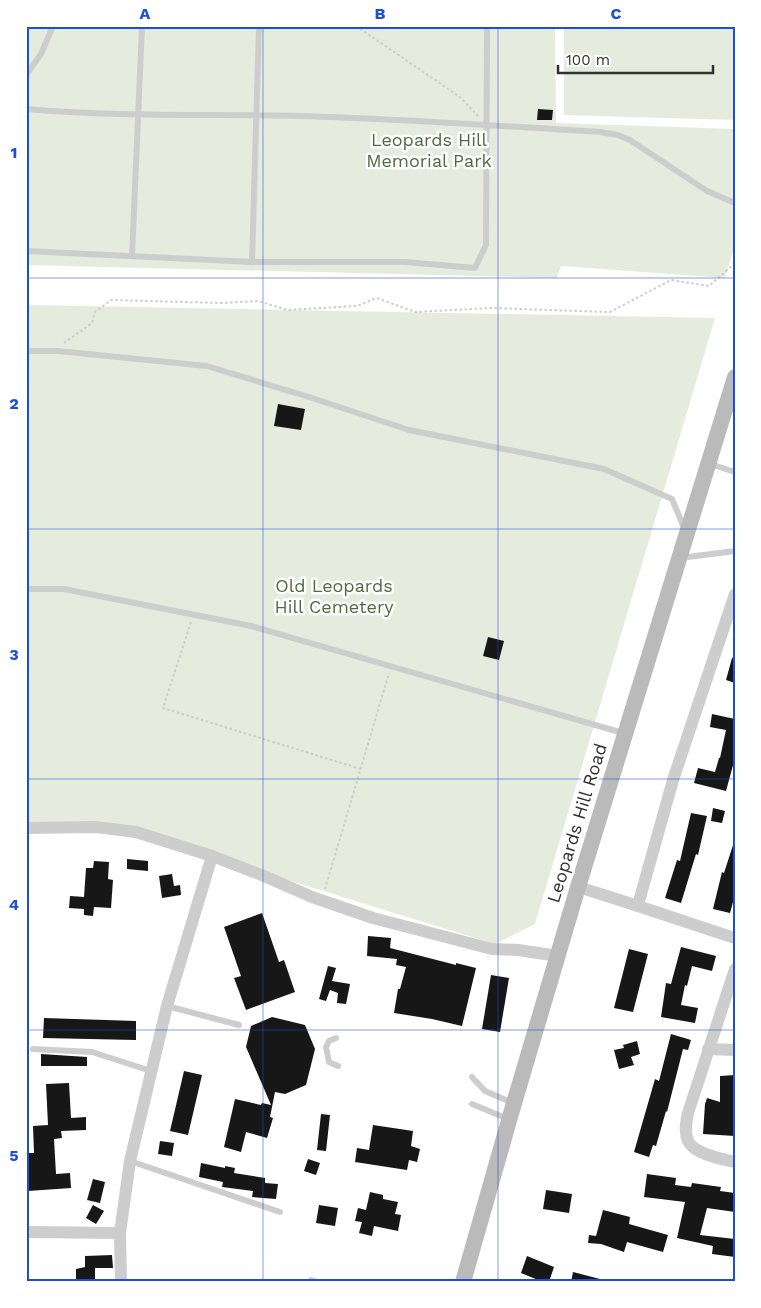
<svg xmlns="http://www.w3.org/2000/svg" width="761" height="1308" font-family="'Work Sans',sans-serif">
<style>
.green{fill:#e5ecde}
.building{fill:#171717}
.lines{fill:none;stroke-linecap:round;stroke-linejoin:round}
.path{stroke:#cdcdcd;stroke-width:2;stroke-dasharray:2.5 2.5;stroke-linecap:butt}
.service{stroke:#cdcdcd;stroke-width:6}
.minor{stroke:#cdcdcd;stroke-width:12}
.secondary{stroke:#bababa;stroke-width:16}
.grid{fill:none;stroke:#1d4ed8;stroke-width:1;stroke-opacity:0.55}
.labels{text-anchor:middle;stroke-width:5;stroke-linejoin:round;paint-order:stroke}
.park-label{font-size:18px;fill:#516a3f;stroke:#fff}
.street-label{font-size:18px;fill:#303030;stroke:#fff}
.neatline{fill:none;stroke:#1d4ed8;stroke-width:2}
.grid-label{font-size:16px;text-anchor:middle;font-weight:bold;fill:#1d4ed8}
</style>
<rect width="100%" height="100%" fill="#fff"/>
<path class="green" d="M26,26H555L556,123L735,129V245L725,278L561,266L557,278L26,265Z
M564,26H735V120L564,115Z
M26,305L715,318L535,924L495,944L102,823L26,822Z"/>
<path class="building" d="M538,109L553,110L552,120H537Z
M278,404L305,409L301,430L274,426Z
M488,637L504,641L499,660L483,656Z
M732,658H735V683L726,680Z
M712,714L735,719V758L726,791L694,783L698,768L715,772L719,758H720L726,730L710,727Z
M713,808L725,811L722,823L711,821Z
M691,813L707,816L698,855L696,854L681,903L665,898L677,860L680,861Z
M733,845H735V895L730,913L713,909L722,872L724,873Z
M127,859L148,861V871L127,869Z
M94,861L109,862L108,879L113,880L111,908L94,907L93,916L84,915V909L69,908L70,896L84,897L86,868H93Z
M172,874L174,886L180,885L181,895L162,898L159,876Z
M262,913L279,962L284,960L295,992L246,1010L234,978L241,976L224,927Z
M368,936L391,938L390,948L456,965V963L476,968L462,1026L432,1019L394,1013L398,989H400L406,967L396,965L397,959L367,956Z
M681,947L716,956L712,971L692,966L687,986L685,985L681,1005L698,1008L695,1023L661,1017L666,983L671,984Z
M629,949L648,954L633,1012L614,1008Z
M328,966L336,968L332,981L350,984L346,1004L337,1003L338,993L330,990L326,1001L319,999Z
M491,975L509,978L500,1032L482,1029Z
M272,1017L305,1025L315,1049L306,1085L285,1094L275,1092L270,1117L273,1118L267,1138L246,1132L241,1152L224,1147L235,1099L261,1105L262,1103L271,1105L246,1047L251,1026Z
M44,1018L136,1021V1040L43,1038Z
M671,1034L691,1040L688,1050L683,1049L667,1112L666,1111L656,1146L653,1145L649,1157L634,1152L655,1079L659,1081Z
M637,1041L640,1054L631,1057L634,1065L619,1069L614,1050L624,1048L623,1045Z
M41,1054L87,1057V1066H41Z
M184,1071L202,1075L188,1135L170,1131Z
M735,1075V1136L703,1134L705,1104L707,1098L720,1102V1076Z
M69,1083L71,1118L86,1117V1130L61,1131L62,1138L54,1139L56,1174L70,1173L71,1188L28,1191L26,1153H34L33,1126L48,1125L46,1084Z
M321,1114L330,1115L326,1151L317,1150Z
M373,1125L413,1131L411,1146L420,1149L417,1162L409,1160L407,1170L355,1162L357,1148L369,1150Z
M160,1141L174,1143L172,1156L158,1154Z
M308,1159L320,1163L316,1175L304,1171Z
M201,1163L225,1168V1166L235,1168L234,1173L265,1178V1183L278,1184L276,1199L252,1197L253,1191L222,1187L223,1182L199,1177Z
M647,1174L676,1178L675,1185L691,1187L692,1183L721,1187L720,1191L735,1193V1212L707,1208L700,1235L735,1239V1257L712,1254L713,1246L677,1238L685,1202L644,1197Z
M93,1179L105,1182L100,1203L87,1200Z
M546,1190L572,1194L569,1213L543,1209Z
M370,1192L383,1195V1199L398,1202L395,1214L401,1215L398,1231L374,1226L372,1236L359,1233L362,1222L355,1221L358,1208L366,1210Z
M93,1205L104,1211L96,1224L86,1218Z
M319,1205L338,1208L335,1226L316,1223Z
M603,1210L630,1217L629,1224L668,1235L663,1252L627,1242L624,1252L601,1244L588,1243L589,1235L596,1236Z
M112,1255L113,1268H95V1282H76V1269L85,1267V1256Z
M527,1256L554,1267L549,1282H543L521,1273Z
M573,1272L600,1279V1282H571Z"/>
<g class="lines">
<path class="path" d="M356,26L460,97L478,116
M64,343L92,323L95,312L111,300L222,303L258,301L287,310L357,306L377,298L415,312L491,308L610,312L671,280L709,286L735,263
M191,622L163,708L361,769
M325,889L389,673"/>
<path class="service" d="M259,26L252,262H405L475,268L486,245L487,26
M26,75L41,54L53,26
M26,109C118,117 210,114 302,116C402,119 501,126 600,132L618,135L630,140L707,191L735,203
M26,251L252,262
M132,256L142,26
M26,351H58L207,366L309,397L409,430L604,469L672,499L685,530
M710,464L735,472
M680,558L735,551
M26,589H64L251,626L623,733
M167,1006L239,1025
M336,1038L329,1041L326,1047L329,1062L338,1066
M33,1049L92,1052L151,1071
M472,1077L485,1091L513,1103
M472,1104L508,1119
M130,1161L280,1212
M311,1280L317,1282"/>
<path class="minor" d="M26,828L96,827L136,832L212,856L264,876L312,897L373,918L492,949L518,950L558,956
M578,887C631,903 682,921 735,938
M638,905L673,780L735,594
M735,969L688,1113C686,1122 684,1132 688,1141C694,1154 722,1159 735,1162
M708,1049L735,1050
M26,1232L120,1233
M121,1282L120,1233L130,1161L167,1006L212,856"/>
<path class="secondary" d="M463,1282L512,1110L578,887L735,377"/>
</g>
<path class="grid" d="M263,26V1282M498,26V1282M26,278H735M26,529H735M26,779H735M26,1030H735"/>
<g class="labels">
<g class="park-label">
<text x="429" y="146">Leopards Hill<tspan x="429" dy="21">Memorial Park</tspan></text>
<text x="334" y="592">Old Leopards<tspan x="334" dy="21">Hill Cemetery</tspan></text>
</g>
<g class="street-label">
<text transform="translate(577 823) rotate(-73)" y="6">Leopards Hill Road</text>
</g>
</g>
<rect width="761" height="1308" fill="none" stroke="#ffffff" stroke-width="55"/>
<path d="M558 65v8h155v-8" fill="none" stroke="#303030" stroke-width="2.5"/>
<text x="566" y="65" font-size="15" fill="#303030" stroke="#ffffff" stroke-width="4" paint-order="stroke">100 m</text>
<rect x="28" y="28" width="706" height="1252" class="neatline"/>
<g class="grid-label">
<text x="145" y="19">A</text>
<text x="380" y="19">B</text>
<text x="616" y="19">C</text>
<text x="14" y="158">1</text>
<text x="14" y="409">2</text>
<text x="14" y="660">3</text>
<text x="14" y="910">4</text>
<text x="14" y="1161">5</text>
</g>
</svg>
